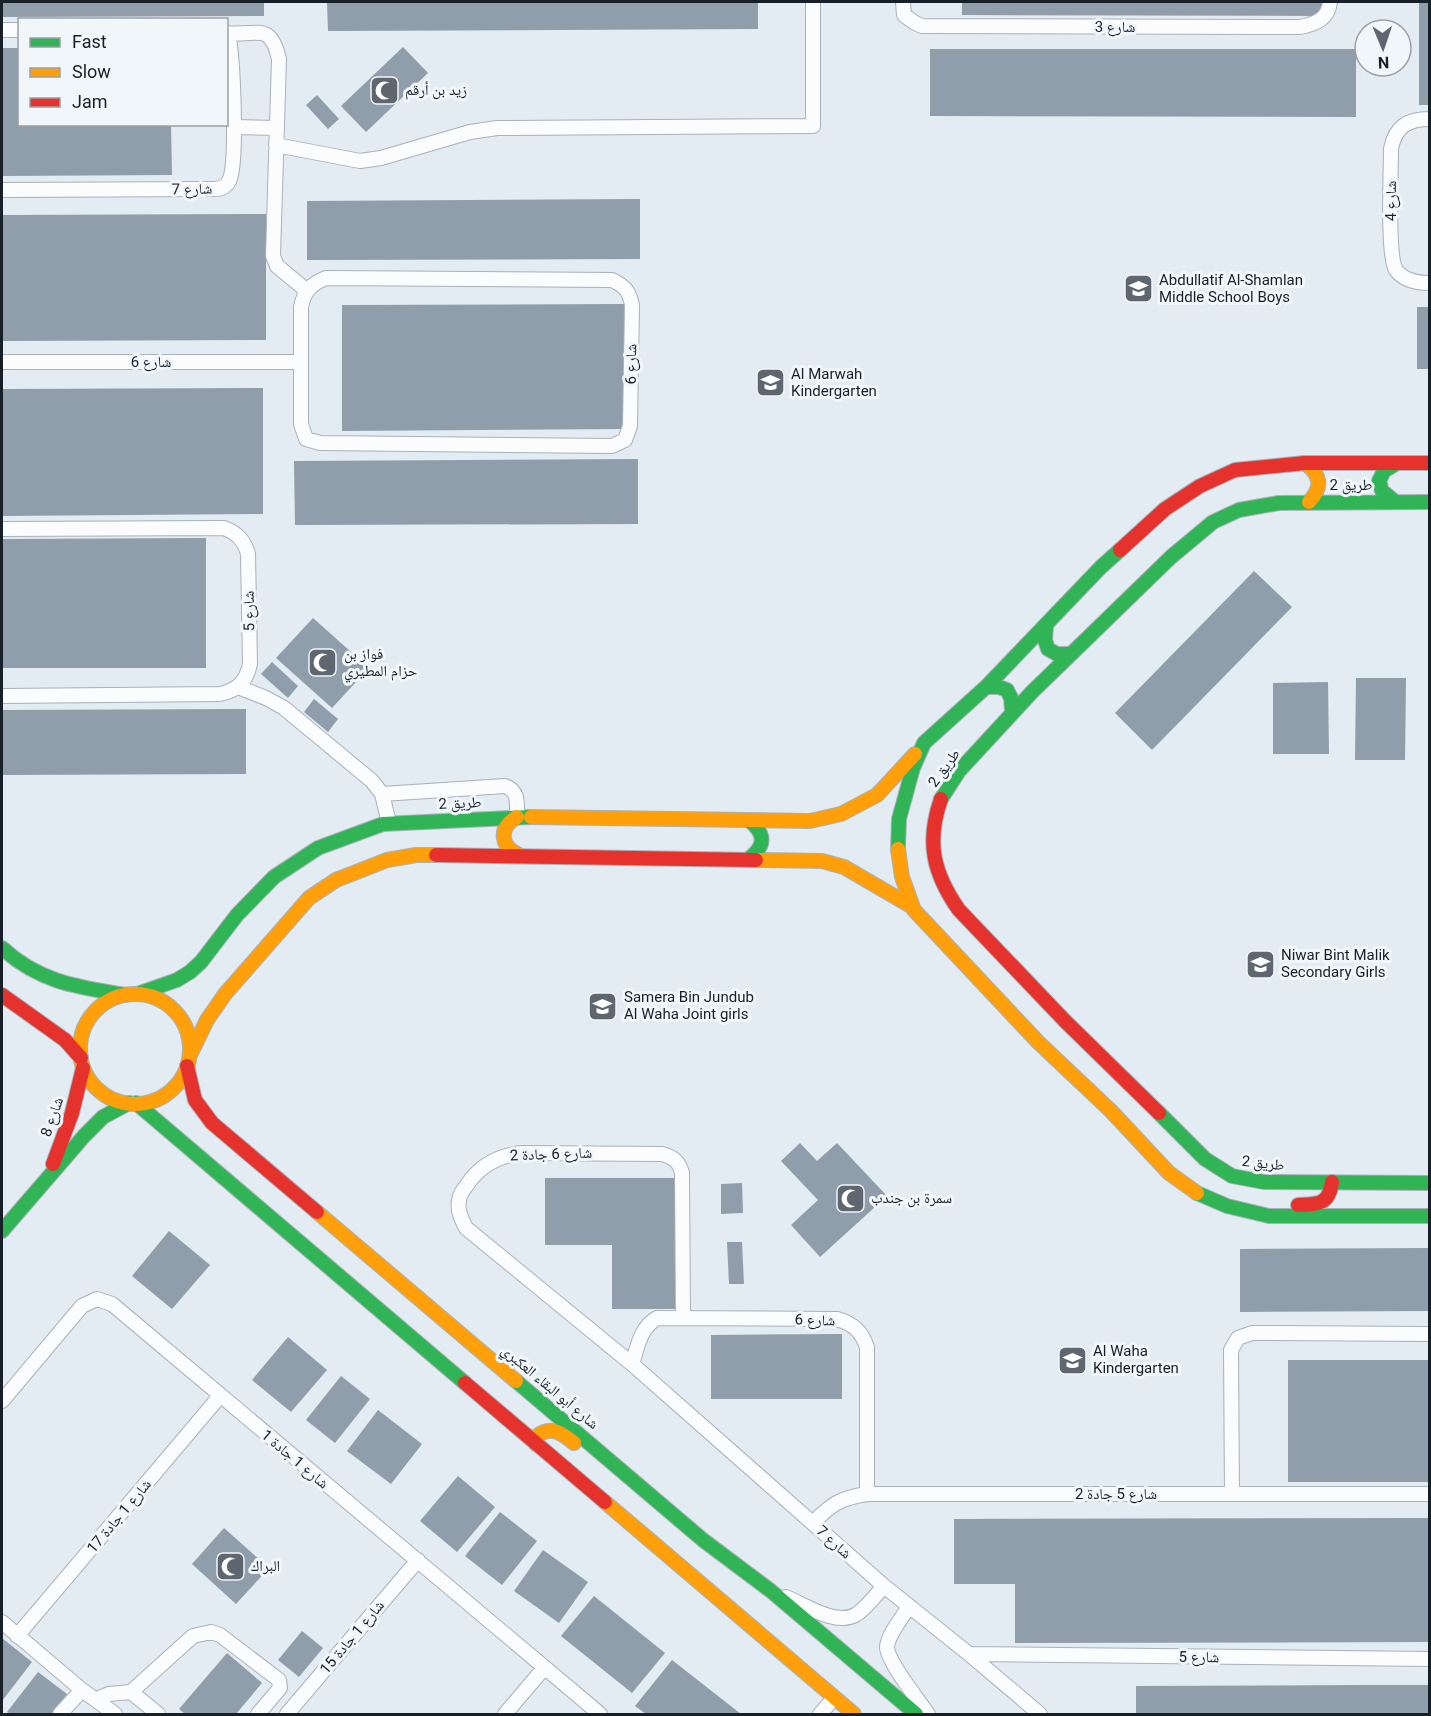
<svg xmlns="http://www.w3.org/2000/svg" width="1431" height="1716" font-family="Roboto,'Noto Naskh Arabic',sans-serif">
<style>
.building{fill:#909daa}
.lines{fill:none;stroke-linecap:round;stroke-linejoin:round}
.street-casing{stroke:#a9b1b9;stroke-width:16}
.fast-casing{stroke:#a9b1b9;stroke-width:16}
.slow-casing{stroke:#a9b1b9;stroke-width:16}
.jam-casing{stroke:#a9b1b9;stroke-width:16}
.street{stroke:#fbfcfd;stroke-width:14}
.fast{stroke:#30b455;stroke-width:14}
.slow{stroke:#ff9f0a;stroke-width:14}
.jam{stroke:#e5322d;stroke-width:14}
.labels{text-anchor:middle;stroke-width:6;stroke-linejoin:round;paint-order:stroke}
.street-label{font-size:15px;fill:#171f29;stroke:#f1f6fb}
.poi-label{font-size:15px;fill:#171f29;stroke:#f1f6fb;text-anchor:start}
</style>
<rect width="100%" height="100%" fill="#e3ebf3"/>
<path class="building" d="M2,2H264V16L2,17Z
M327,2H758V29L328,31Z
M962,2H1323V16L962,15Z
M1419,2H1430V105H1419Z
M403,47L428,73L366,132L341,106Z
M2,48H20V124H171L172,175L2,176Z
M930,49H1356V117L930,116Z
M317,95L339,119L328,129L306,105Z
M640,199V259L307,260V201Z
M266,214V340L2,341V215Z
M624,304L625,429L342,431V305Z
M1417,307H1430V369H1417Z
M263,388V514L2,516V389Z
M638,459V524L295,525L294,461Z
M206,538V668H2V539Z
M1254,571L1292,607L1152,750L1115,713Z
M313,618L369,668L332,708L276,658Z
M272,662L298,686L288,698L261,674Z
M1356,678H1406L1405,760H1355Z
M1328,682L1329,754H1273V683Z
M314,699L338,719L328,732L304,712Z
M246,709V774L2,775V710Z
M800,1143L817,1161L837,1143L887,1196L820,1257L791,1225L818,1200L781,1161Z
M545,1178H678L679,1309H612V1245H545Z
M742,1183L743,1213L721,1214V1184Z
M169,1231L210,1265L172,1309L132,1276Z
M727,1242H742L744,1284H729Z
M1430,1248V1311L1240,1312V1249Z
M842,1334V1399H711V1335Z
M288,1337L327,1370L291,1412L252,1380Z
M1288,1360H1430V1482H1288Z
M341,1376L370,1399L335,1443L306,1420Z
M378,1410L422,1444L391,1484L347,1451Z
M458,1476L495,1507L457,1552L420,1521Z
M500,1512L537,1541L502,1585L465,1556Z
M1430,1518V1642L1015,1643V1584H954V1519Z
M224,1528L269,1568L236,1604L192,1564Z
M543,1550L588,1582L559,1623L514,1591Z
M594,1596L665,1653L632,1693L561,1636Z
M302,1631L323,1648L299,1677L278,1660Z
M2,1638L32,1662L2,1701Z
M227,1653L262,1683L236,1714H185L179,1709Z
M672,1660L741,1714H646L635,1706Z
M38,1672L67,1694L51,1714H11L7,1712Z
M1370,1685H1430V1714H1136V1686Z"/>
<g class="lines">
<defs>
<path id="street" d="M903,2L904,15L915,23L922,26L1300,27C1316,24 1328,19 1330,2
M2,30H20
M226,33C256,37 270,20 279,59L273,256L277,266L306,290
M1430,119C1407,119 1395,127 1391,149C1391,172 1387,256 1396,270C1404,281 1417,283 1430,283
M234,127L276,128
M276,145L360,161L381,158L470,132L497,128L813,126V2
M2,190L214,189C221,189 226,187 229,181C238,164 233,55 228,34
M326,278L612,280C625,286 629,291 632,305L630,426L625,440L612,446L320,443L306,439L301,424V307C304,291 311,284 326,278Z
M2,362H300
M2,529L224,528C237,533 244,540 248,554L250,664C246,682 238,690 220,694L2,696
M238,687L266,698L284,708L372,781L382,794L389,823
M382,794L505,786C519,791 517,803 517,817
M683,1317L682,1173C679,1161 673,1157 662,1154L521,1153C498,1156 480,1165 467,1185C463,1190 459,1195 459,1201C457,1211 462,1220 466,1228L632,1364L884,1586L969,1654L1040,1714
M632,1364C638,1346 640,1328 657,1318L837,1319C854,1324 861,1331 867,1347V1494
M2,1401L82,1306L97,1299L112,1304L600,1714
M1232,1494L1231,1350L1238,1338L1252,1333L1430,1334
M813,1523C831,1504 841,1498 867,1494H1430
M786,1597C805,1605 837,1627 857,1614C867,1607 876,1595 884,1586
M909,1606C903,1617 888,1634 887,1647C887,1661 919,1701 928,1714
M2,1622L82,1690L115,1714
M17,1636L220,1396
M969,1654L1430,1659
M131,1692L193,1636L211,1632L220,1635L279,1680L280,1688L258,1714
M97,1699L109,1694L131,1692L158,1714
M60,1714L82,1690
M287,1714L418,1560
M505,1714L544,1668
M820,1714L834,1698"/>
<path id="fast" d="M1394,501L1382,491L1379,481L1384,471L1397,463
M1046,626L1045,640L1048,649L1057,654H1071
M986,687H999L1007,690L1011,698L1012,711
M941,799L959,771L1032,692L1171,557L1213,522L1239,510L1279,503L1430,502
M750,821C765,834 766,845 750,858
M898,849L899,819L913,768L924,743L986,687L1101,567L1120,550
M2,948C39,982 77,987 125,995
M137,994L177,980L190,972L201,962L237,915L274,877L318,848L383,824L531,817
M136,1103L465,1383
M1159,1113L1205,1159L1232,1176L1264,1182L1430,1183
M1197,1193L1227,1206L1269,1216H1430
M2,1231L84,1136L103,1117L129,1103
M516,1381L703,1540L771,1591L916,1714"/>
<path id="slow" d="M1305,463C1321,475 1323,487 1309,502
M517,817C498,828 500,846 519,855
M531,817L810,821L841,814L877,795L915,754
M898,849L902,877L914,910L1038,1042L1111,1111L1169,1173L1197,1193
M756,860L822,861L844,867L911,906
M80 1049a55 55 0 1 1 110 0a55 55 0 1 1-110 0Z
M190,1055L207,1020L225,994L309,898L336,880L387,860L416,855H436
M317,1212L516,1381
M536,1444L537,1436C551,1425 562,1433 574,1443
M605,1502L854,1714"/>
<path id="jam" d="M1120,550L1165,509L1200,486L1235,470L1305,463H1430
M941,799C926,842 933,873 959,910L1065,1021L1159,1113
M436,855L756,860
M2,995L65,1040L81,1058
M187,1066L195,1100L212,1123L317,1212
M53,1164L72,1113L83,1068
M1298,1205C1318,1204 1329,1205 1332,1182
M465,1383L605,1502"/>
</defs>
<use href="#street" class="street-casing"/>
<use href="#fast" class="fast-casing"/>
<use href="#slow" class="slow-casing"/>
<use href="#jam" class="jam-casing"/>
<use href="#street" class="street"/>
<use href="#fast" class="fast"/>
<use href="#slow" class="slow"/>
<use href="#jam" class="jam"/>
</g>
<defs>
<symbol id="mosque-square" viewBox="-11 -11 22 22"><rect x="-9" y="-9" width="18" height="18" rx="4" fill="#5e6670" stroke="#f1f6fb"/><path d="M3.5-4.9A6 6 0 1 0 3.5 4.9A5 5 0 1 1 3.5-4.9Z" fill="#fff"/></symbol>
<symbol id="school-square" viewBox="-11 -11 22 22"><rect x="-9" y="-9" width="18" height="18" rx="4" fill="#5e6670" stroke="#f1f6fb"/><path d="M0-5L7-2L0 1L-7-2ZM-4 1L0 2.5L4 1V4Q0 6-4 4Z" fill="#fff"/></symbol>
</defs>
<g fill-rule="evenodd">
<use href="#mosque-square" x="368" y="74" width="33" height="33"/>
<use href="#school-square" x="1122" y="272" width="33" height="33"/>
<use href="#school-square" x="754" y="366" width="33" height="33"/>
<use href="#mosque-square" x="306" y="646" width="33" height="33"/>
<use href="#school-square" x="1244" y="948" width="33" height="33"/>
<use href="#school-square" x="586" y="990" width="33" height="33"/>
<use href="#mosque-square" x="834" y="1182" width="33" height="33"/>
<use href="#school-square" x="1056" y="1344" width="33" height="33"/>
<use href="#mosque-square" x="214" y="1550" width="33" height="33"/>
</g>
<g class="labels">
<g class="street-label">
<text x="1115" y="32">شارع 3</text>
<text transform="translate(192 189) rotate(-1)" y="5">شارع 7</text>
<text transform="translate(1391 201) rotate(-90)" y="5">شارع 4</text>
<text x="151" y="367">شارع 6</text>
<text transform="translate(631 364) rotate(-89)" y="5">شارع 6</text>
<text x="1351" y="490">طريق 2</text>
<text transform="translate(249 611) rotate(-91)" y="5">شارع 5</text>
<text transform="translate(944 768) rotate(-54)" y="5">طريق 2</text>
<text transform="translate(460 803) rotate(-3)" y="5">طريق 2</text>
<text transform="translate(52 1117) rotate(-71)" y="5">شارع 8</text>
<text transform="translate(551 1154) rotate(-2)" y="5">شارع 6 جادة 2</text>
<text transform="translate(1263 1163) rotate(6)" y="5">طريق 2</text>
<text transform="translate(815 1320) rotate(2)" y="5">شارع 6</text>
<text transform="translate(550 1387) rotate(40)" y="5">شارع أبو البقاء العكبري</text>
<text transform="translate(295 1459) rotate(40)" y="5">شارع 1 جادة 1</text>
<text x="1116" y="1499">شارع 5 جادة 2</text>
<text transform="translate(119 1516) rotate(-50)" y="5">شارع 1 جادة 17</text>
<text transform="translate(834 1542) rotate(42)" y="5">شارع 7</text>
<text transform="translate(352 1637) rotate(-50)" y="5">شارع 1 جادة 15</text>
<text transform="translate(1199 1657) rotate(1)" y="5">شارع 5</text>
</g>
<g class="poi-label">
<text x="405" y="95">زيد بن أرقم</text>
<text x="1159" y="285">Abdullatif Al-Shamlan<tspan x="1159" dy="17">Middle School Boys</tspan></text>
<text x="791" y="379">Al Marwah<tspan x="791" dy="17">Kindergarten</tspan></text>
<text x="344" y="659">فواز بن<tspan x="344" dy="17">حزام المطيري</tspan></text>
<text x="1281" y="960">Niwar Bint Malik<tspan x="1281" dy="17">Secondary Girls</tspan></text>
<text x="624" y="1002">Samera Bin Jundub<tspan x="624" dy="17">Al Waha Joint girls</tspan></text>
<text x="871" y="1203">سمرة بن جندب</text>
<text x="1093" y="1356">Al Waha<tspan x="1093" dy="17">Kindergarten</tspan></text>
<text x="251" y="1571">البراك</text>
</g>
</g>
<rect width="1431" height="1716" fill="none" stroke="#171f29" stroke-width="6"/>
<rect x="18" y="18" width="210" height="108" fill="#f1f6fb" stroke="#9aa0a7" stroke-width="1.5"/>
<rect x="30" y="38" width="30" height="9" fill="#30b455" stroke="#9aa0a7" stroke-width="1.5"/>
<text x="72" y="48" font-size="18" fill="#171f29">Fast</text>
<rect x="30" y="68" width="30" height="9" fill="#ff9f0a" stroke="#9aa0a7" stroke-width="1.5"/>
<text x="72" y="78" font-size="18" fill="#171f29">Slow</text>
<rect x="30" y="98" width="30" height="9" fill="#e5322d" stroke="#9aa0a7" stroke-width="1.5"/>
<text x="72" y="108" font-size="18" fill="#171f29">Jam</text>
<g transform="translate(1383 48) rotate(178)"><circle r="28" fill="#f1f6fb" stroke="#9aa0a7" stroke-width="1.5"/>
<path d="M0-4.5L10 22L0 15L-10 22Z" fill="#5e6670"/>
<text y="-9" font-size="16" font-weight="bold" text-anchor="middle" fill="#171f29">N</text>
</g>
</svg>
